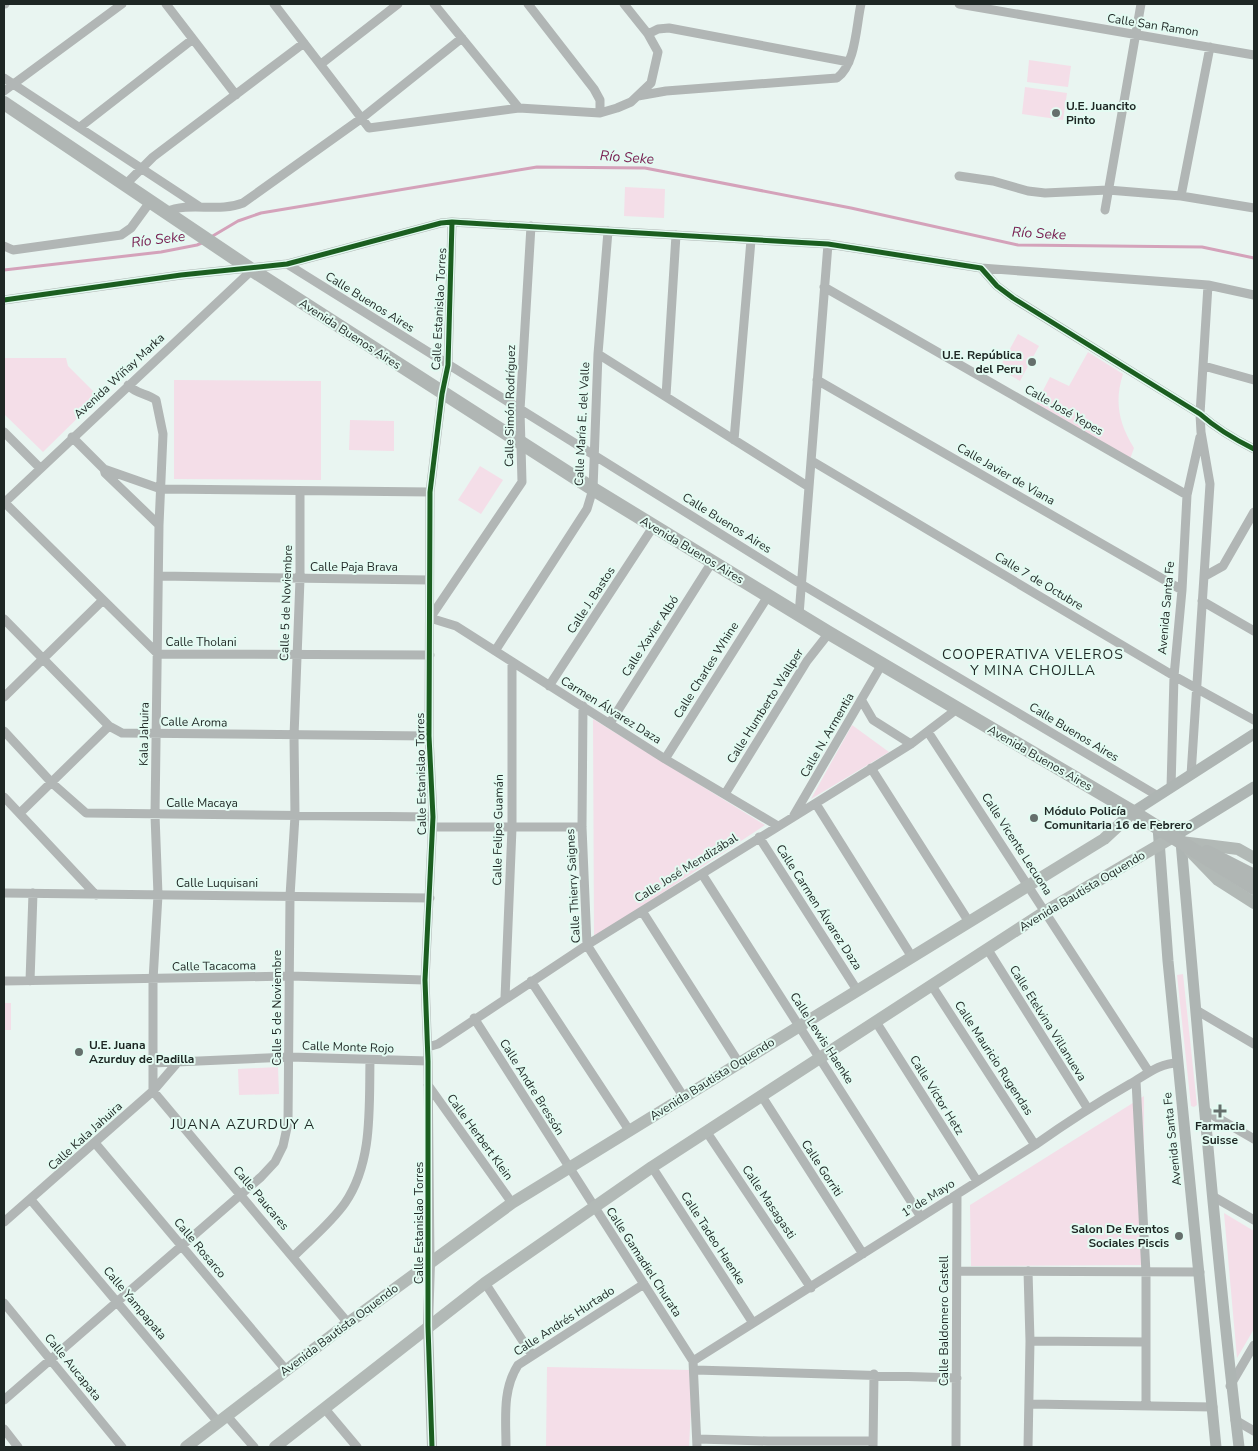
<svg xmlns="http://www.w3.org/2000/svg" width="1258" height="1451" font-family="'Nunito Sans',sans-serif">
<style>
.green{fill:#f4dee8}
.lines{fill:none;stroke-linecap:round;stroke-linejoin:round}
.stream{stroke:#d4a2ba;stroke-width:3}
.minor{stroke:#b1b6b5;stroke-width:9}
.tertiary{stroke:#b1b6b5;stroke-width:10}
.secondary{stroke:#aeb5b3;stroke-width:11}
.primary{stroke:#b2b9b6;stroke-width:12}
.trunk{stroke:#b0b6b4;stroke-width:14}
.cycleway-casing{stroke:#e3fbf2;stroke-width:8}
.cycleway{stroke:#1b5e20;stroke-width:5}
.poi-dot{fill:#656f6c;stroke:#e3fbf2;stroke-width:2}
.labels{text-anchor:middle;stroke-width:4;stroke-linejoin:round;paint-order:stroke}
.street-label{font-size:12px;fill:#1e2724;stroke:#e3fbf2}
.poi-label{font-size:12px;font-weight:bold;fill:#1e2724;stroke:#e3fbf2;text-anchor:start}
.water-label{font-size:14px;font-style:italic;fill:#771c4f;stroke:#e3fbf2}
.neighbourhood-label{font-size:14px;letter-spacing:1px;fill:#1e2724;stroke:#e3fbf2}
</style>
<rect width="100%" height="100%" fill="#e9f5f1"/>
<path class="green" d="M1029,60L1071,66L1068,87L1027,82Z
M1025,87L1067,93L1063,120L1022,114Z
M625,187L665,189L664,218L624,216Z
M1018,334L1039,346L1020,381L999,369Z
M1088,352L1123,374C1114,402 1119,424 1134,448L1130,459L1035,406L1050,377L1069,386Z
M4,358H66L68,366L99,397L43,452L4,414Z
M174,380L321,381V480L174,479Z
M350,420L394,421V451L349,450Z
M480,466L503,480L481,514L458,500Z
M593,719L765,825L594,938Z
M852,725L889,752L811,799Z
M1183,974L1197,1105L1194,1107L1191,1106L1177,975Z
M4,1003H11V1030H4Z
M278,1067L279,1094L239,1095L238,1069Z
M1144,1096L1143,1265L971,1266L970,1205Z
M1224,1213L1254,1231V1329L1237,1358Z
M547,1367L693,1370L689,1447H546Z"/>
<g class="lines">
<path class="stream" d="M211,237L238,221L261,213L537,167L645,168L851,208L1018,245L1202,247L1254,258
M4,270L161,252L197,245L204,242"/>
<path class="minor" d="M4,4H5
M166,4L236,95
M274,4L369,128L519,108L600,113L617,108L631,102L651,83L658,52L648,34L624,4
M434,4L519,108
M528,4L594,89L600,100V113
M959,4L1254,55
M648,34L658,29L669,28L849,62
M321,64L398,4
M4,78L200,207
M4,91L122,4
M638,96L666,91L837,78C856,64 856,26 861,4
M80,127L193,39
M959,176L993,181L1028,191L1045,193L1108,190L1181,196L1254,208
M125,185L153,157L304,43
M1181,196L1210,47
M1105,210L1141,4
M166,212C190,201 218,213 243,203L362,118L462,38
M531,226L520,410L522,482L430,618L456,626L665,759L778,826
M4,246L13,250L121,235L131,228L150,202
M287,264L801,584L1158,796
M981,268L1208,285L1254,295
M824,287L1187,495
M4,300L181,275L287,264L441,223L452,222L828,244L981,268L997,286L1013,298L1200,414C1217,429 1234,439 1254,449
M598,354L809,487
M1204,366L1254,380
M817,380L1182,590
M128,385C136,394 146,393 156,400L163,434L159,525L155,815L158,895L153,980V1091L348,1323
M666,396L676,235
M4,432L40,468
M72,437L104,469L161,489L430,492
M734,440L751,240
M812,461L1174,676L1254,720
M104,469L105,473L159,525
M4,502L158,654L430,655
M4,503L252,270
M159,576L429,580
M1205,576L1223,566L1254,512
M1202,601L1254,631
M799,615L828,244
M4,619L109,726L122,733L429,736
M495,651L587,509L593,489L598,354L608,231
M549,686L653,527
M4,697L102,601
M862,701L873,720L911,744
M583,706L582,827L587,945L683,1096
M610,723L712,562
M4,731L52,783L86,813L433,817
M928,732L1149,1072
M665,759L768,596
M871,768L969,922
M1191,775L1210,484L1201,432L1200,414L1208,285
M1171,788L1174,676L1182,590L1187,495L1200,437
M725,794L807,661L829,633
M4,797L96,895
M816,804L912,957
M20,813L109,726
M794,815L882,664
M433,827H582
M759,837L857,990
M702,874L921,1217
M4,893L430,898
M642,911L739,1063
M988,950L1088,1109
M4,981L290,976L425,980
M30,981L33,893
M531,981L629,1130
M932,986L1035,1145
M505,998L512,828V662
M1196,1010L1254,1044
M474,1018L693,1361L697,1447
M876,1022L977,1181
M428,1047L438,1044L587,945L911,744L957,709
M153,1063L290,1057L428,1061
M1136,1081L1146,1273V1406
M428,1085L512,1203
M761,1095L863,1254
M1204,1110L1254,1139
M706,1131L811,1288
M95,1143L286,1370
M652,1167L753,1323
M1214,1197L1254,1220
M31,1200L218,1422
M4,1222L153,1091L177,1063
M294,1256C311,1239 331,1223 345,1203C373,1162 369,1108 370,1060
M430,1262L428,1061L425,980L433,817L429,736L430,492L442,394L448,365L452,222
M957,1271L1200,1272
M1028,1271L1030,1341L1028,1447
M485,1283L532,1355
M4,1303L122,1447
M1030,1341L1146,1342
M693,1361L1035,1145C1066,1123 1097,1103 1130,1084C1146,1075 1159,1063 1178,1063
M695,1370L957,1378
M1230,1386L1254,1345
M4,1400L261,1177L275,1162L283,1146L288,1123L290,896L295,816L294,736L300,579V491
M1030,1404L1213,1407
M325,1409L357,1447
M227,1416L254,1447
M1235,1420L1254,1431
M4,1429L18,1447
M698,1439L768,1441H873
M506,1447C506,1419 502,1390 518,1365L644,1284
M873,1447L874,1374
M956,1447L957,1195"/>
<path class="tertiary" d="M430,1262L428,1326L432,1447"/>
<path class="secondary" d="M1133,812L1254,734
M1158,827L1168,961L1216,1447
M1173,837L1254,787
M1181,842C1199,1044 1215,1246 1239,1447"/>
<path class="primary" d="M1181,842L1238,849L1254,858
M1190,851L1218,880L1254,903
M186,1447L348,1323L512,1203L1104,839L1133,812
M275,1447L485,1283L652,1167L1046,911L1173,837"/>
<path class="trunk" d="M4,103L252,270L593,489L829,633L1133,812L1254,888
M1207,852L1254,876"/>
<defs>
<path id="cycleway" d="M4,300L181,275L287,264L441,223L452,222L828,244L981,268L997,286L1013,298L1200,414C1217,429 1234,439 1254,449
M432,1447L428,1326V1061L425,980L433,817L429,736L430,492L442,394L448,365L452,222"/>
</defs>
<use href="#cycleway" class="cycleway-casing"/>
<use href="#cycleway" class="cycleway"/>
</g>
<g class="poi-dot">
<circle cx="1056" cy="113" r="5"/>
<circle cx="1032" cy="362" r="5"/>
<circle cx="1034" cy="818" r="5"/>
<circle cx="79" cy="1052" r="5"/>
<path d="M1217.5 1103.5h5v5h5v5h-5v5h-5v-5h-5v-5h5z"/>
<circle cx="1179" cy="1236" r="5"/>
</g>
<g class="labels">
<g class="street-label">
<text transform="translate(1153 25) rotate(9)" y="4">Calle San Ramon</text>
<text transform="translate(370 302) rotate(32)" y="4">Calle Buenos Aires</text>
<text transform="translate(439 309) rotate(-87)" y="4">Calle Estanislao Torres</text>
<text transform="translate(350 334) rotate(33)" y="4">Avenida Buenos Aires</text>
<text transform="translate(119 376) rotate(-43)" y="4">Avenida Wiñay Marka</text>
<text transform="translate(510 406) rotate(-89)" y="4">Calle Simón Rodríguez</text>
<text transform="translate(1064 410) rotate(30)" y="4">Calle José Yepes</text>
<text transform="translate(582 424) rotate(-87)" y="4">Calle María E. del Valle</text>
<text transform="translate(1006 474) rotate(30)" y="4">Calle Javier de Viana</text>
<text transform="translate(727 523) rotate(32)" y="4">Calle Buenos Aires</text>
<text transform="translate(692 550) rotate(31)" y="4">Avenida Buenos Aires</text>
<text x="354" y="571">Calle Paja Brava</text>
<text transform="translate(1039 581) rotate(31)" y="4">Calle 7 de Octubre</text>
<text transform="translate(591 600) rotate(-57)" y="4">Calle J. Bastos</text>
<text transform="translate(286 603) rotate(-88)" y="4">Calle 5 de Noviembre</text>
<text transform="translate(1166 608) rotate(-85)" y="4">Avenida Santa Fe</text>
<text transform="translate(650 636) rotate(-57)" y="4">Calle Xavier Albó</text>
<text x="201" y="646">Calle Tholani</text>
<text transform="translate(706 670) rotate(-58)" y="4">Calle Charles Whine</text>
<text transform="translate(765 706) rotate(-58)" y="4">Calle Humberto Wallper</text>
<text transform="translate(611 710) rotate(32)" y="4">Carmen Álvarez Daza</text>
<text transform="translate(194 722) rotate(1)" y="4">Calle Aroma</text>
<text transform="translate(1074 732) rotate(31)" y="4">Calle Buenos Aires</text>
<text transform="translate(144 734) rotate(-89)" y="4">Kala Jahuira</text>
<text transform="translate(827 735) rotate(-60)" y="4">Calle N. Armentia</text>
<text transform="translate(1040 758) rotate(30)" y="4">Avenida Buenos Aires</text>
<text transform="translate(421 774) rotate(-91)" y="4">Calle Estanislao Torres</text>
<text x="202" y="807">Calle Macaya</text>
<text transform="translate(498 830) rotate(-89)" y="4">Calle Felipe Guamán</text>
<text transform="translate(1017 844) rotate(57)" y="4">Calle Vicente Lecuona</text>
<text transform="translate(686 868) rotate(-32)" y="4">Calle José Mendizábal</text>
<text x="217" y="887">Calle Luquisani</text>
<text transform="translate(573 886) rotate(-93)" y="4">Calle Thierry Saignes</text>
<text transform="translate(1082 891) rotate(-31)" y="4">Avenida Bautista Oquendo</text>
<text transform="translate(819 907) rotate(57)" y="4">Calle Carmen Álvarez Daza</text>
<text transform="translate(214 966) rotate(-1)" y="4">Calle Tacacoma</text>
<text transform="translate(277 1008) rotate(-90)" y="4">Calle 5 de Noviembre</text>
<text transform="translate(1048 1023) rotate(58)" y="4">Calle Etelvina Villanueva</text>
<text transform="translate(822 1038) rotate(57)" y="4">Calle Lewis Haenke</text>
<text transform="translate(348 1047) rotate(2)" y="4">Calle Monte Rojo</text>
<text transform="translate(994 1058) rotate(57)" y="4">Calle Mauricio Rugendas</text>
<text transform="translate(712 1079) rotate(-32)" y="4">Avenida Bautista Oquendo</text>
<text transform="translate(532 1087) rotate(58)" y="4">Calle Andre Bressón</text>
<text transform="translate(937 1095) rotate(58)" y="4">Calle Víctor Hetz</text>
<text transform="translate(85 1136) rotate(-42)" y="4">Calle Kala Jahuira</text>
<text transform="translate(480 1137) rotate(54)" y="4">Calle Herbert Klein</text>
<text transform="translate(1172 1139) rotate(-96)" y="4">Avenida Santa Fe</text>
<text transform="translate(822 1168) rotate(57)" y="4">Calle Gorriti</text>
<text transform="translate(261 1198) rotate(50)" y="4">Calle Paucares</text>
<text transform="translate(928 1198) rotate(-32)" y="4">1º de Mayo</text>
<text transform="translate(769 1202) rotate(56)" y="4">Calle Masagasti</text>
<text transform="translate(419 1223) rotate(-90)" y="4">Calle Estanislao Torres</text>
<text transform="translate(713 1238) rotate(57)" y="4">Calle Tadeo Haenke</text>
<text transform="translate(200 1248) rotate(50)" y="4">Calle Rosarco</text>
<text transform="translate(644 1262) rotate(57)" y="4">Calle Gamadiel Churata</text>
<text transform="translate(135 1303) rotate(50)" y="4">Calle Yampapata</text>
<text transform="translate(564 1321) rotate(-33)" y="4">Calle Andrés Hurtado</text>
<text transform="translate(944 1321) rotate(-90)" y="4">Calle Baldomero Castell</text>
<text transform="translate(339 1330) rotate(-37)" y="4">Avenida Bautista Oquendo</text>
<text transform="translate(73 1367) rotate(51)" y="4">Calle Aucapata</text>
</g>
<g class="poi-label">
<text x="1066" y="110">U.E. Juancito<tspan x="1066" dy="14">Pinto</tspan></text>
<text x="1022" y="359" text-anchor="end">U.E. República<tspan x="1022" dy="14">del Peru</tspan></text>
<text x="1044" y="815">Módulo Policía<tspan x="1044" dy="14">Comunitaria 16 de Febrero</tspan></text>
<text x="89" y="1049">U.E. Juana<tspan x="89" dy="14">Azurduy de Padilla</tspan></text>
<text x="1220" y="1130" text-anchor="middle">Farmacia<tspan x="1220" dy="14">Suisse</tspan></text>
<text x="1169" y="1233" text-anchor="end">Salon De Eventos<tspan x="1169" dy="14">Sociales Piscis</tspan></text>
</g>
<g class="water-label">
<text transform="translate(627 157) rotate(4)" y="5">Río Seke</text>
<text transform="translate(1039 233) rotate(3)" y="5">Río Seke</text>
<text transform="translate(158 239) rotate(-7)" y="5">Río Seke</text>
</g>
<g class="neighbourhood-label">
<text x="1033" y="659">COOPERATIVA VELEROS<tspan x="1033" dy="16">Y MINA CHOJLLA</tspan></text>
<text x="243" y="1129">JUANA AZURDUY A</text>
</g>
</g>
<rect width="1258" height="1451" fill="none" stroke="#1e2724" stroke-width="10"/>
</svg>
